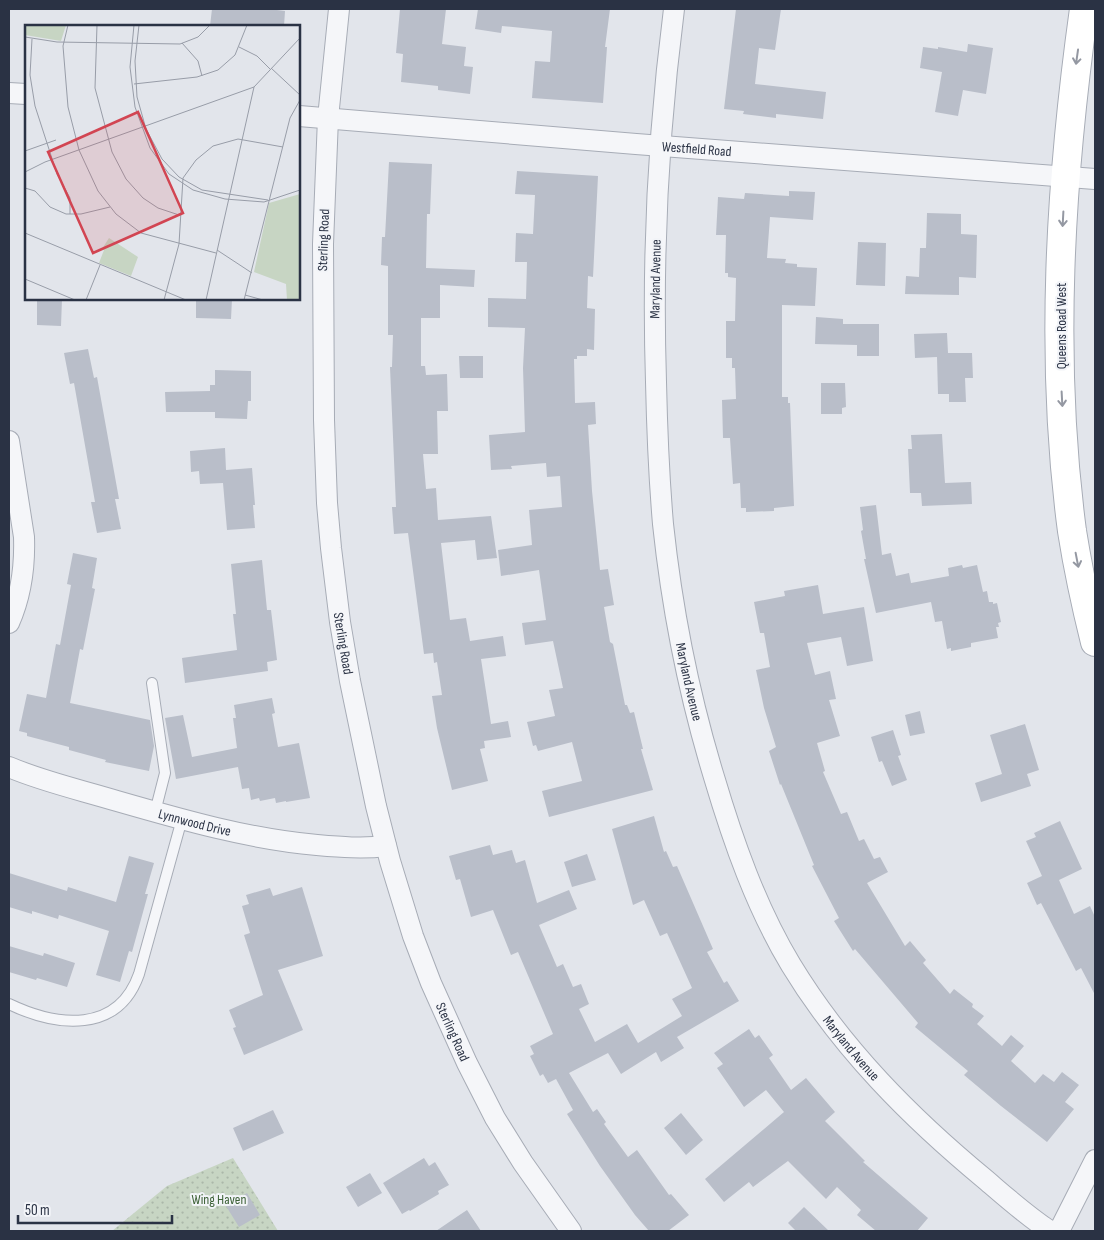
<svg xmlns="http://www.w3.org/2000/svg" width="1104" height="1240" font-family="'Sofia Sans Condensed',sans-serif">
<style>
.green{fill:url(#green-dots)}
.building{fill:#b9bec9}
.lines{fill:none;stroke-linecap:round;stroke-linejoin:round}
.lane-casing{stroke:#a7acb6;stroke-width:12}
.street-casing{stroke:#a7acb6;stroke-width:22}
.secondary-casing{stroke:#a7acb6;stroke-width:30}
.lane{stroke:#f5f6f9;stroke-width:10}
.street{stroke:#f5f6f9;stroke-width:20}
.secondary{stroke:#fff;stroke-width:28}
.oneway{stroke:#9498a2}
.labels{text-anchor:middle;stroke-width:4;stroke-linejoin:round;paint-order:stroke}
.street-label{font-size:14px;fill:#2a3244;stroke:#f2f4f8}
.park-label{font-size:14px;fill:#3c6036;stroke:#f2f4f8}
.inset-road{fill:none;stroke:#989da8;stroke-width:1}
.view{fill:#d24552;fill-opacity:0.15;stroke:#d24552;stroke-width:2.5}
.inset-edge{fill:none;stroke:#2a3244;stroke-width:2.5}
</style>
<defs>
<pattern id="green-dots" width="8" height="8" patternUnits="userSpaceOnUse" patternTransform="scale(1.25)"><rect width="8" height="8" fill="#c7d5c3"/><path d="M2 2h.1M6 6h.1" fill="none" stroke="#abb7a9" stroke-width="1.8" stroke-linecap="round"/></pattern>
</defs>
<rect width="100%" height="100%" fill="#e2e5eb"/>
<path class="green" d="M233,1158L278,1231H112L167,1186Z"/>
<path class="building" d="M212,9H269L285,11L284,26H210Z
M400,9H446L442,44L466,47L464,66L473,67L470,94L438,90V86L401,82L403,54L396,53Z
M478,9H610L605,47H607L603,103L532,98L535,61L550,62L552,31L502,26L501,33L475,29Z
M736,9H781L775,50L759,48L755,84L826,92L823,119L776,114V118L743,114L744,111L724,109Z
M968,44L993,48L986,94L963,90L958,116L935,112L942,72L920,68L923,47L938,49V47L967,52Z
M389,162L432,164L430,214H427L426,268L475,270L474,287L440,285V318H421V366H425L426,375L447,374L448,411H437L438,454H423L426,489L436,488L438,520L491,516L497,558L477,560L475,540L441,543L450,620L466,618L470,641L503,636L506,656L481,659L491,724L508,721L511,737L484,741L485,748L480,749L488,781L452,790L437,728L432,696L442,695L437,662L434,663L433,653L424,654L408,533L394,534L392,507H396L390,367H392L393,335H388V266L381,265L382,237H385Z
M517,171L598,176L593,277L588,276L587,308L595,309L594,350L587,349V356H577V359H574L575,403L595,402L596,424L588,425L592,491L600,570L608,569L614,605L604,607L610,642L613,644L625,705H627L630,713L634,712L643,749H641L653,790L549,817L542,791L582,781L572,742L538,751L536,745L533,746L527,722L555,716L549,690L563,688L553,641L525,645L522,623L546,620L539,570L501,576L498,550L532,545L529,510L562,507L560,476L547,477L546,463L511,466L512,469L491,470L489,435L525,432L523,368L525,328L488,327V298L526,299L527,262H515L516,233L533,234L535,195L515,194Z
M789,191L815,192L813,220L770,217L767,258L786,259L785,263L797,264V267L817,268L815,306L782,305V397H788V403H790L794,506L774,508V511L746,512V508H741L740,483L733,484L730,438H723L722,400L736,399L735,368H732V358H726V321H735L736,278L728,277V273H725L726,235H716L718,197L744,199L745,193L789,196Z
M927,213L961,214V234L977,235L976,278L959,277V295L905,294L906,276L919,277L920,248H926Z
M858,242L886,243L885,286L856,285Z
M37,299H62L61,326L37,325Z
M196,299H232L231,319L196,318Z
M816,317L843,319V324H879V356H857V345L815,344Z
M947,333L948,353H972L973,378H965L966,402H949V394H938L937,357L915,358L914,334Z
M88,349L94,378L97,377L119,499H115L121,529L97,533L91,502H95L74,383L70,384L64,353Z
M459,356H483V378H460Z
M215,370L251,371V401H248L247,419L215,418V412H166L165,392L210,391V385H215Z
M821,383H845L846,407L842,408V414H821Z
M942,434L945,483L971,482L972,504L922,506L921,493H910L908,449H912L911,435Z
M225,448L226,470L252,468L255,505H253L255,528L227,530L223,483L200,484L199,471L191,472L190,451Z
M876,505L882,555L891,553L896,576L909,573L911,583L949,576L948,568L962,565L963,568L977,565L983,592L987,591L989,602H993V604L997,603L1001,622L998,623L999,627H996L998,638L971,643V647L951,651V648L947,649L942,621L935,622L931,602L876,613L864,559H866L861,531L863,530L860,507Z
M73,553L97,558L92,588L95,589L83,650L80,649L70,703L150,720L154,746L149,771L105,762L106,760L69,750V747L27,736V733L19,731L27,694L46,698L56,644L60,645L71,585L67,584Z
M262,560L267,610H271L277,660L267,662L268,671L185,683L182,658L237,650L233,614H236L231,564Z
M818,585L823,614L864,607L873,661L847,666L841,637L807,643L815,675L830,671L836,699L829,700L840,736L817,743L825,771L823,772L841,814L847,812L859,841L864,839L874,859L880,857L888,872L867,883L905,946L910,941L926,960L923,963L950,994L954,989L973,1004L972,1007L984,1016L977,1024L1002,1046L1011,1035L1024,1046L1011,1061L1035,1083L1043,1074L1054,1082L1062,1072L1079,1085L1065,1102L1074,1109L1047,1142L1001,1106L964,1075L968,1071L915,1027L918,1023L855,949L853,951L834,921L839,918L812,866L814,865L781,784L780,785L769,751L776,747L764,708L756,670L770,667L764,633H760L754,602L785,596L784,591Z
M272,698L275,713L272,714L278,747L299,743L310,798L286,802V801L276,803L275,798L260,801L259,798L251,800L249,788L242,789L238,767L176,779L165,718L183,715L192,757L237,748L233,718H236L234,705Z
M920,711L925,733L910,736L905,715Z
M1025,724L1039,770L1027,774L1031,786L981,802L975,783L1002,774L990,735Z
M893,730L901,755L898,756L907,780L892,786L882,761L879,762L871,737Z
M654,816L664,852L666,851L673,867L677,866L713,949L707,952L724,983L727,981L739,1001L677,1037L684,1048L661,1062L656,1052L621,1074L608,1053L569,1073L593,1112L597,1109L606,1122L604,1124L628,1157L637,1150L669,1195L671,1194L689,1215L668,1231H649L635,1215L600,1166L567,1114L573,1110L556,1079L548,1083L543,1074L540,1076L530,1056L534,1054L530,1046L553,1034L518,952L511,955L493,910L471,917L460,879L456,880L449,856L490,845L493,855L512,850L516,863L525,860L537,903L569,890L577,909L539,925L557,967L563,964L573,987L581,984L589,1004L579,1009L595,1042L627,1024L638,1043L682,1016L672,999L692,988L667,933L660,936L644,900L633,905L612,829Z
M1060,821L1082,869L1059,880L1074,914L1090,906L1095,917V995L1081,968L1076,971L1041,903L1037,905L1027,883L1042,876L1026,841L1036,837L1034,833Z
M587,854L596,880L572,887L564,862Z
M129,856L154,863L145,894H148L132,952L129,951L120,982L96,975L109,931L59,915L58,919L32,911V914L9,907V873L67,891L68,887L116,902Z
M302,887L323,956L278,970L303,1030L244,1055L233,1028L236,1027L229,1010L263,995L244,935L250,933L242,906L249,904L246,895L270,888L273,896Z
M9,946L43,956L44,953L75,963L67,987L37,978L36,980L9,972Z
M749,1029L755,1038L759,1035L773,1055L769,1058L791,1090L806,1078L835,1112L825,1121L865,1161L863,1162L928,1218L917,1231H876L857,1215L861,1210L837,1187L826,1199L788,1161L753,1187L749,1182L724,1202L705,1179L784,1112L766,1090L744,1107L717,1068L723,1064L714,1053Z
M273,1110L284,1133L243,1151L233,1128Z
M681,1113L703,1140L686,1155L664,1128Z
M424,1158L429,1166L435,1162L449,1185L438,1191L439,1194L410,1211L409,1210L402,1214L383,1183Z
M370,1173L382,1193L358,1207L346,1187Z
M247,1193L260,1215L239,1227L226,1206Z
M804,1207L829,1231H796L788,1223Z
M467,1210L481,1231H436L458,1216Z"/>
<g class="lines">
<defs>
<path id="lane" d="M152,683L165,773L155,812
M9,1004C57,1027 118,1034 139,974L182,819"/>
<g id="street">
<path id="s1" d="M339,9L328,118L323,244L324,420L327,503L331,548L340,622L350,681L376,806L390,861L413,936L431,983L467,1063L495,1118L523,1163L571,1231"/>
<path id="s2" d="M674,9C658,133 652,257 656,382C657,429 659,477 663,524C672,609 689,695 714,777C733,841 756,907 791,965C842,1049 911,1118 986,1180C1007,1198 1027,1216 1050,1231"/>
<path d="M9,93L26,94"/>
<path id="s3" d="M299,116L636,144L1095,179"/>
<path d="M9,441L24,537C25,566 21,596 9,623"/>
<path id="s4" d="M9,767C44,782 81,790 117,801C183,820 249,839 317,845C340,847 363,849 386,846"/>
<path d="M1059,1231L1095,1160"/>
</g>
<path id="secondary" d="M1084,9C1060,181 1049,358 1072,531C1078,569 1086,606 1095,642"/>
</defs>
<use href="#lane" class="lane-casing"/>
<use href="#street" class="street-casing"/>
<use href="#secondary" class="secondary-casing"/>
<use href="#lane" class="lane"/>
<use href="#street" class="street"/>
<use href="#secondary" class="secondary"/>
</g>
<defs><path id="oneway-shaft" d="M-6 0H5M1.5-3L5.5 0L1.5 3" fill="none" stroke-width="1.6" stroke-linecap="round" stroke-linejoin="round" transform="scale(1.25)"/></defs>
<g class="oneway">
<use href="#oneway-shaft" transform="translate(1077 57) rotate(98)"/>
<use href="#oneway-shaft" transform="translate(1063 219) rotate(93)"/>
<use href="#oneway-shaft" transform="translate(1062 399) rotate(87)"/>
<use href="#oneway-shaft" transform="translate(1077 560) rotate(79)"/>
</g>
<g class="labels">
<g class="street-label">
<text dy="5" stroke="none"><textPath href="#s3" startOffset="399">Westfield Road</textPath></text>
<text transform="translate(323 240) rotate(-88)" y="5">Sterling Road</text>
<text transform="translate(655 279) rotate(-89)" y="5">Maryland Avenue</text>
<text transform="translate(1061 326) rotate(-90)" y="5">Queens Road West</text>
<text dy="5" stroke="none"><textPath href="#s1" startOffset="636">Sterling Road</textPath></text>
<text dy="5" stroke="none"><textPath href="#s2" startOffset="676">Maryland Avenue</textPath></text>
<text dy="5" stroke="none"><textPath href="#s4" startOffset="194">Lynnwood Drive</textPath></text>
<text dy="5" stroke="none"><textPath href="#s1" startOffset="1041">Sterling Road</textPath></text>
<text dy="5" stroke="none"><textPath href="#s2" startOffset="1081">Maryland Avenue</textPath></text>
</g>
<g class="park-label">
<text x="219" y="1204">Wing Haven</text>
</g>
</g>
<g transform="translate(25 25)">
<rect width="275" height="275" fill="#e2e5eb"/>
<path d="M275,169V275H262L261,259L229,247L244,178ZM84,213L113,232L106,251L74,238L79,225L77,224Z" fill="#c7d5c3"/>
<path d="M0,0H41L36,16L0,10Z" fill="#c7d5c3"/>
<path class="inset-road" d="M43,0L38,21L43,82L54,125L73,166L91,189L116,208L191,228M72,0L70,63L87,127L101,154L118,173L133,183L154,190M109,0L105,42L110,82L125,123L144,149L168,165L200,174L239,177L275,165M114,0L110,36L112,72L121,104L137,134L154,152L177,165L243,175M0,12L32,17L155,19L173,12L185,0M7,14L5,50L10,81L32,149L45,173V189M157,18L173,36L177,51M214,22L232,31L245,44M246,43L275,70M109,59L172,52L193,45L210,30L222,0M0,126L31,115M0,147L20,137L229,62M0,163L10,166L25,182L41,189H56L85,182M0,208L161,275M192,225L227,248M0,254L50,275M220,270L238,275M61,275L75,240M139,275L154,219L158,153L171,135L188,121L213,114L258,122M181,275L229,62L275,13M219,275L265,93L275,75"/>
<path class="view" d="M113,87L158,188L68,228L23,127Z"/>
<rect width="275" height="275" class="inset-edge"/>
</g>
<rect width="1104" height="1240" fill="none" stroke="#2a3244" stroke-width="20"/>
<path d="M18 1215v8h154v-8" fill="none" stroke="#2a3244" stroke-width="2.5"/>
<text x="25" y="1215" font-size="15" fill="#2a3244" stroke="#f2f4f8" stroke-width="4" paint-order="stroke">50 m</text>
</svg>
